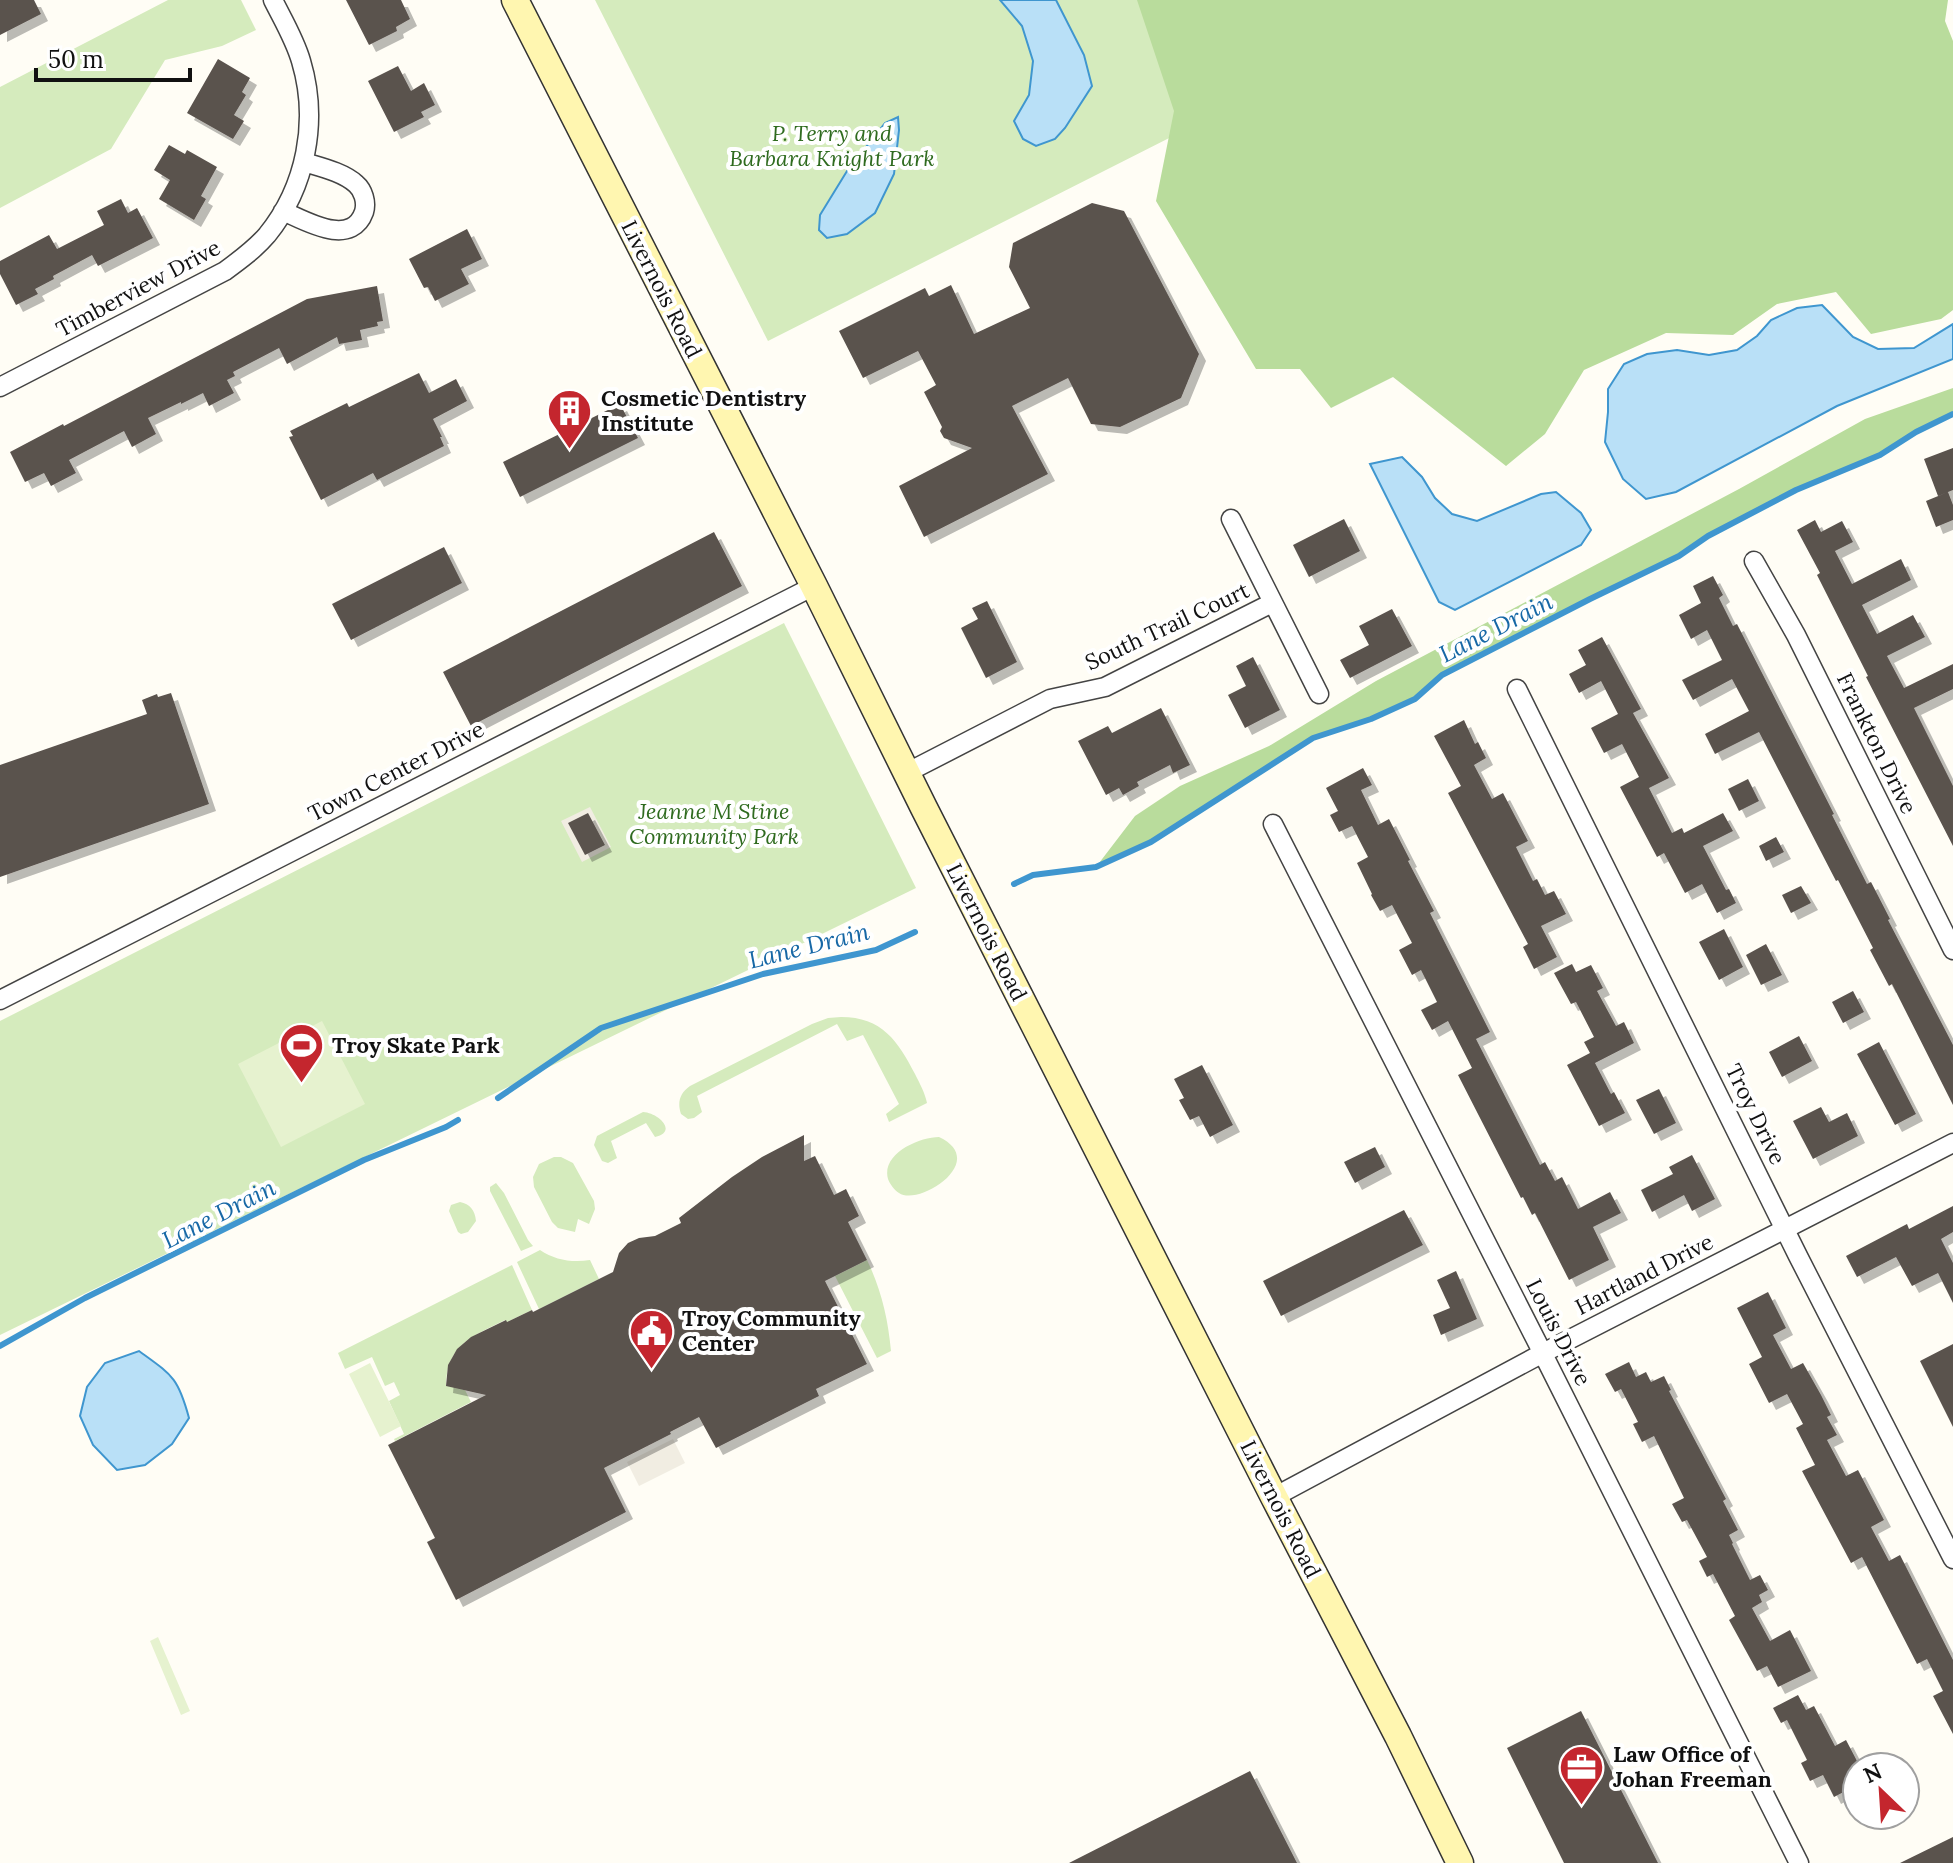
<svg xmlns="http://www.w3.org/2000/svg" width="1953" height="1863" font-family="Lora,serif">
<style>
.green{fill:#d5ebbd}
.forest{fill:#b9dc9c}
.pitch{fill:#e6f2cf}
.plaza{fill:#f1ede2}
.water{fill:#b9e0f7;stroke:#3f96cf;stroke-width:2}
.lines{fill:none;stroke-linecap:round;stroke-linejoin:round}
.stream{stroke:#3f96cf;stroke-width:6}
.building{fill:#5a524d;filter:url(#shadow)}
.street-casing{stroke:#444;stroke-width:21}
.secondary-casing{stroke:#333;stroke-width:29}
.street{stroke:#fff;stroke-width:18}
.secondary{stroke:#fff6b0;stroke-width:26}
.labels{text-anchor:middle;stroke-width:8;stroke-linejoin:round;paint-order:stroke}
.park-label{font-size:22px;font-style:italic;fill:#2f6b1f;stroke:#fff}
.street-label{font-size:22px;fill:#111;stroke:#fff}
.poi-label{font-size:22px;font-weight:bold;fill:#111;stroke:#fff;text-anchor:start}
.water-label{font-size:24px;font-style:italic;fill:#1768a6;stroke:#fff}
</style>
<defs>
<filter id="shadow"><feDropShadow dx="7" dy="7" stdDeviation="0" flood-color="#0004"/></filter>
</defs>
<rect width="100%" height="100%" fill="#fffdf5"/>
<path class="green" d="M168,0H241L256,30L222,46L165,60L111,149L0,208V87Z
M595,0H1442L768,341Z
M784,623L916,888L0,1335V1021Z
M841,1017C882,1017 898,1041 915,1074C920,1084 925,1093 927,1103L889,1122L886,1114L899,1104L863,1035L847,1041L837,1024L697,1096L702,1112L694,1118L688,1119L681,1114C677,1102 680,1093 690,1086L812,1024L828,1018Z
M643,1112C659,1113 678,1132 655,1137L646,1123L611,1141L617,1158L608,1163L602,1161L594,1145L597,1136Z
M939,1137C990,1161 919,1207 899,1193C894,1190 890,1184 888,1179C881,1154 919,1137 939,1137Z
M554,1157H561L573,1163L594,1201L595,1209L589,1224L578,1219L575,1232L558,1228L552,1222L534,1187L533,1177L539,1164Z
M496,1183L504,1193L528,1240L533,1246L521,1251L490,1191V1187Z
M460,1202C470,1204 475,1210 476,1221L468,1232L461,1234L458,1232L449,1211L451,1205Z
M540,1250C555,1260 572,1263 590,1260L599,1279L539,1309L517,1262Z
M867,1260C881,1289 888,1318 891,1351L877,1358L835,1276Z
M512,1265L532,1310L507,1322L505,1320C473,1336 447,1344 446,1385L465,1390L471,1402L395,1441L394,1439L404,1434L389,1401L400,1395L394,1382L385,1386L372,1357L345,1369L338,1353Z"/>
<path class="forest" d="M1137,0H1948L1945,21L1953,41V310L1941,319L1871,334L1836,292L1777,304L1733,335L1666,333L1584,370L1545,434L1506,466L1393,377L1331,408L1300,369H1256L1156,201L1174,111Z
M1953,388V414L1916,432L1880,455L1796,490L1708,536L1673,560L1590,599L1442,675L1415,699L1401,707L1371,719L1360,720L1313,738L1151,842L1096,867L1135,816L1180,786L1269,746L1376,681L1739,489L1865,419Z"/>
<path class="pitch" d="M322,1021L365,1104L281,1147L238,1064Z
M370,1363L401,1426L380,1437L349,1374Z
M158,1637L190,1711L181,1715L150,1641Z"/>
<path class="plaza" d="M590,807L611,847L582,862L561,821Z
M673,1439L685,1463L639,1486L627,1462Z"/>
<path class="water" d="M1000,0H1056L1084,55L1092,86L1065,128L1055,139L1036,146L1023,139L1014,121L1029,95L1033,61L1022,26Z
M898,117L899,130L894,174L875,213L847,234L827,238L819,230L820,215L847,171L885,123Z
M1822,305L1853,337L1878,349L1914,348L1953,324V359L1837,406L1676,492L1646,499L1623,479L1605,442L1608,412V389L1624,364L1647,354L1677,350L1709,355L1737,350L1757,336L1771,320L1797,308Z
M1402,457L1422,477L1435,498L1452,514L1477,521L1541,494L1556,492L1581,513L1591,530L1581,545L1455,610L1439,602L1370,464Z
M139,1351C172,1375 178,1377 189,1418L172,1444L145,1465L117,1470L93,1445L80,1416L87,1387L105,1363Z"/>
<g class="lines">
<path class="stream" d="M1014,884L1033,875L1096,867L1151,842L1313,738L1371,719L1415,699L1442,675L1590,599L1679,556L1708,536L1796,490L1880,455L1916,432L1953,414
M498,1098L601,1028L763,974L876,950L915,932
M0,1346L85,1298L364,1160L446,1127L458,1120"/>
</g>
<path class="building" d="M0,0H34L41,14L0,35Z
M346,0H401L410,19L396,27L397,31L369,45Z
M218,59L250,78L242,92L246,95L234,115L244,121L233,139L187,113Z
M398,66L411,91L424,83L435,105L421,112L424,117L394,132L368,81Z
M169,145L185,154L187,150L217,167L201,196L206,199L194,220L159,199L170,180L154,170Z
M121,199L128,213L137,208L153,238L98,266L92,255L53,276L54,279L35,289L38,294L16,305L0,274V261L49,235L57,249L104,225L97,211Z
M1092,203L1124,211L1199,354L1181,398L1120,427L1091,424L1068,378L1012,406L1048,474L924,537L899,486L972,448L944,438L940,431L942,427L924,392L936,385L918,351L863,378L839,331L925,288L929,296L951,285L974,334L1030,308L1009,267L1013,243Z
M467,229L482,259L461,269L469,284L435,301L428,287L424,288L409,259Z
M377,286L383,321L377,322L378,326L360,330L362,340L339,344L337,337L287,364L279,348L233,372L235,376L227,380L234,393L209,406L203,393L181,404V402L148,418L156,434L132,447L124,431L69,460L76,473L51,486L44,473L25,482L10,452L63,424L64,426L307,299Z
M419,373L429,393L456,379L467,401L433,419L442,437H440L444,446L377,480L373,473L321,500L289,437L293,436L290,431L347,403L349,407Z
M620,404L638,438L520,497L503,462Z
M1953,448V490L1938,496L1924,459Z
M1948,492L1953,505V520L1936,527L1926,501Z
M1344,519L1360,551L1309,577L1293,545Z
M1815,520L1821,532L1842,521L1853,542L1835,551L1852,584L1901,559L1911,580L1862,605L1877,634L1913,615L1925,637L1887,656L1904,688L1953,664V689L1914,708L1953,786V846L1866,677L1868,676L1817,575L1820,573L1797,530Z
M714,532L742,586L471,726L443,672Z
M444,547L462,583L351,640L332,604Z
M1713,576L1723,595L1719,598L1733,626L1737,624L1834,814L1832,815L1867,884L1871,882L1890,919L1888,920L1953,1045V1105L1892,984L1889,986L1870,950L1873,948L1838,880L1836,881L1759,732L1715,754L1705,734L1749,711L1732,679L1693,700L1682,680L1722,660L1707,630L1691,639L1679,615L1701,603L1693,586Z
M987,601L1017,662L986,678L961,628L978,619L972,608Z
M1392,609L1412,646L1350,678L1340,660L1369,645L1359,626Z
M1602,637L1641,709L1633,713L1669,778L1649,788L1672,833L1682,828L1684,833L1723,813L1733,831L1703,846L1726,890L1729,889L1736,903L1717,913L1702,884L1685,893L1664,853L1657,857L1620,787L1639,777L1622,744L1604,753L1591,728L1618,714L1601,681L1579,693L1569,674L1586,665L1578,650Z
M1253,657L1280,710L1245,728L1228,695L1246,686L1236,666Z
M171,693L209,804L0,877V765L147,714L142,700L157,694L158,697Z
M1161,708L1190,765L1173,773L1170,765L1137,782L1139,786L1123,795L1119,788L1106,795L1078,741L1108,726L1112,733Z
M1464,720L1475,744L1478,742L1486,758L1474,765L1492,799L1503,793L1528,841L1516,847L1533,881L1537,879L1545,895L1554,891L1566,914L1541,926L1557,957L1534,969L1523,947L1528,944L1448,793L1461,786L1434,736Z
M1363,768L1372,785L1361,790L1378,825L1389,819L1410,860L1408,861L1434,911L1430,913L1490,1032L1476,1039L1540,1165L1545,1162L1555,1181L1562,1177L1578,1209L1610,1192L1621,1213L1593,1227L1609,1260L1569,1280L1535,1213L1532,1215L1523,1197L1521,1198L1458,1075L1472,1068L1448,1021L1432,1030L1421,1010L1437,1002L1421,970L1412,975L1399,950L1412,943L1392,905L1380,911L1371,895L1372,894L1357,863L1368,857L1352,826L1339,832L1330,815L1338,811L1326,788Z
M1748,779L1759,801L1739,811L1728,789Z
M588,813L605,845L585,855L568,823Z
M1776,837L1784,852L1766,861L1759,846Z
M1801,886L1811,903L1791,913L1782,895Z
M1724,929L1743,967L1719,980L1699,942Z
M1766,944L1782,975L1761,985L1746,955Z
M1572,964L1576,972L1591,965L1603,988L1597,991L1616,1026L1624,1022L1634,1043L1595,1063L1611,1094L1614,1092L1625,1113L1599,1126L1567,1065L1590,1053L1584,1042L1594,1037L1576,1002L1571,1004L1554,973Z
M1853,991L1864,1012L1843,1023L1832,1002Z
M1799,1036L1812,1061L1782,1077L1769,1052Z
M1879,1042L1916,1114L1895,1125L1857,1054Z
M1202,1065L1233,1125L1210,1137L1199,1116L1190,1120L1179,1100L1184,1098L1174,1079Z
M1659,1089L1676,1123L1654,1134L1636,1100Z
M1821,1107L1829,1122L1847,1113L1858,1136L1813,1159L1793,1121Z
M804,1135V1161L815,1156L834,1195L846,1189L859,1216L848,1222L867,1260L825,1281L867,1364L816,1389L819,1396L716,1448L699,1417L670,1432L671,1434L604,1468L626,1512L456,1600L427,1542L435,1538L388,1445L486,1395L446,1386L448,1365L457,1349L471,1337L506,1320L507,1322L532,1310L533,1312L613,1272L619,1253L628,1243L639,1238L655,1236L681,1223L679,1218L732,1177L762,1157Z
M1375,1147L1385,1167L1355,1183L1344,1162Z
M1692,1155L1715,1199L1692,1211L1684,1195L1652,1212L1641,1190L1673,1174L1669,1167Z
M1953,1206V1232L1941,1239L1953,1263V1303L1938,1273L1912,1286L1896,1257L1857,1277L1846,1256L1907,1224L1909,1229Z
M1404,1210L1423,1245L1281,1316L1263,1281Z
M1456,1271L1477,1319L1441,1335L1433,1315L1450,1308L1437,1280Z
M1768,1292L1786,1328L1773,1335L1791,1369L1803,1363L1821,1395L1831,1415L1827,1417L1837,1435L1827,1440L1846,1476L1858,1470L1884,1520L1871,1527L1889,1561L1900,1555L1953,1660V1734L1933,1696L1943,1691L1927,1659L1917,1664L1862,1557L1851,1563L1802,1471L1815,1465L1796,1428L1803,1424L1787,1394L1769,1403L1749,1364L1762,1357L1737,1308Z
M1953,1344V1427L1920,1361Z
M1629,1362L1636,1377L1646,1372L1651,1382L1664,1376L1671,1390L1669,1391L1726,1499L1723,1501L1738,1530L1729,1535L1733,1543L1732,1544L1750,1580L1760,1575L1768,1590L1759,1595L1762,1602L1752,1608L1770,1641L1790,1630L1811,1671L1778,1687L1767,1666L1757,1671L1729,1620L1735,1616L1713,1574L1707,1577L1699,1561L1707,1557L1687,1520L1682,1522L1672,1504L1684,1498L1654,1436L1642,1442L1633,1424L1638,1422L1621,1389L1615,1392L1605,1374Z
M1798,1695L1806,1710L1814,1706L1835,1746L1846,1740L1857,1761V1785L1834,1797L1823,1775L1810,1781L1801,1763L1807,1760L1787,1720L1781,1723L1773,1708Z
M1581,1711L1658,1863H1564L1507,1748Z
M1250,1771L1297,1863H1069Z
M1953,1837V1863H1900Z"/>
<g class="lines">
<defs>
<path id="street" d="M283,211C306,221 351,248 364,212C367,202 363,190 356,184C343,172 320,167 304,162
M0,387L225,271C240,260 255,249 267,235C306,187 319,121 301,61C295,40 283,20 273,0
M1231,519L1319,694
M1754,561L1796,635L1953,950
M1517,689L1798,1256L1953,1559
M908,772L1050,699L1105,687L1272,603
M1273,824L1537,1342L1799,1863
M0,1000L814,586
M1274,1497L1543,1353L1953,1143"/>
<path id="secondary" d="M515,0L814,586L924,808L1274,1497L1398,1736L1460,1863"/>
</defs>
<use href="#street" class="street-casing"/>
<use href="#secondary" class="secondary-casing"/>
<use href="#street" class="street"/>
<use href="#secondary" class="secondary"/>
</g>
<defs>
<symbol id="building-pin" viewBox="-11 -11 22 30"><path d="M0 17L-7.5 6A9.5 9.5 0 1 1 7.5 6Z" fill="#c4262e" stroke="#fff"/><path d="M-4-6H4V6H1V3H-1V6H-4ZM-2.5-4.3h1.7v1.8h-1.7ZM.8-4.3h1.7v1.8H.8ZM-2.5-1h1.7V.8h-1.7ZM.8-1h1.7V.8H.8Z" fill="#fff"/></symbol>
<symbol id="stadium-pin" viewBox="-11 -11 22 30"><path d="M0 17L-7.5 6A9.5 9.5 0 1 1 7.5 6Z" fill="#c4262e" stroke="#fff"/><path d="M0-5a6.5 5 0 1 0 0 10a6.5 5 0 1 0 0-10ZM-3.5-1.8h7v3.6h-7Z" fill="#fff"/></symbol>
<symbol id="civic-pin" viewBox="-11 -11 22 30"><path d="M0 17L-7.5 6A9.5 9.5 0 1 1 7.5 6Z" fill="#c4262e" stroke="#fff"/><path d="M-.6-6.5H3V-4.5H.6V-3L4-1V1h2V6H-6V1h2V-1L-.6-3ZM-1.2 2.5V6h2.4V2.5Z" fill="#fff"/></symbol>
<symbol id="office-pin" viewBox="-11 -11 22 30"><path d="M0 17L-7.5 6A9.5 9.5 0 1 1 7.5 6Z" fill="#c4262e" stroke="#fff"/><path d="M-6-3h4V-5.5h4V-3h4V5H-6ZM-1-4.5V-3h2v-1.5ZM-6 0V1H6V0Z" fill="#fff"/></symbol>
</defs>
<g fill-rule="evenodd">
<use href="#building-pin" x="544" y="386" width="51" height="69"/>
<use href="#stadium-pin" x="276" y="1020" width="51" height="69"/>
<use href="#civic-pin" x="626" y="1306" width="51" height="69"/>
<use href="#office-pin" x="1556" y="1742" width="51" height="69"/>
</g>
<g class="labels">
<g class="park-label">
<text x="832" y="141">P. Terry and<tspan x="832" dy="25">Barbara Knight Park</tspan></text>
<text x="714" y="819">Jeanne M Stine<tspan x="714" dy="25">Community Park</tspan></text>
</g>
<g class="street-label">
<text transform="translate(138 288) rotate(-28)" y="8">Timberview Drive</text>
<text transform="translate(662 289) rotate(63)" y="8">Livernois Road</text>
<text transform="translate(1167 626) rotate(-25)" y="8">South Trail Court</text>
<text transform="translate(1877 743) rotate(64)" y="8">Frankton Drive</text>
<text transform="translate(396 771) rotate(-27)" y="8">Town Center Drive</text>
<text transform="translate(987 932) rotate(63)" y="8">Livernois Road</text>
<text transform="translate(1756 1114) rotate(64)" y="8">Troy Drive</text>
<text transform="translate(1644 1274) rotate(-27)" y="8">Hartland Drive</text>
<text transform="translate(1559 1332) rotate(63)" y="8">Louis Drive</text>
<text transform="translate(1281 1509) rotate(63)" y="8">Livernois Road</text>
</g>
<g class="poi-label">
<text x="601" y="406">Cosmetic Dentistry<tspan x="601" dy="25">Institute</tspan></text>
<text x="332" y="1053">Troy Skate Park</text>
<text x="682" y="1326">Troy Community<tspan x="682" dy="25">Center</tspan></text>
<text x="1613" y="1762">Law Office of<tspan x="1613" dy="25">Johan Freeman</tspan></text>
</g>
<g class="water-label">
<text transform="translate(1496 628) rotate(-27)" y="8">Lane Drain</text>
<text transform="translate(809 946) rotate(-14)" y="8">Lane Drain</text>
<text transform="translate(219 1214) rotate(-27)" y="8">Lane Drain</text>
</g>
</g>
<g transform="translate(1881 1791) rotate(335)"><circle r="38" fill="#ffffff" stroke="#a0a0a0" stroke-width="2"/>
<path d="M0-6L14 30L0 20L-14 30Z" fill="#c4262e"/>
<text y="-12" font-size="22" font-weight="bold" text-anchor="middle" fill="#111111">N</text>
</g>
<path d="M36 68v12h154v-12" fill="none" stroke="#111111" stroke-width="4"/>
<text x="48" y="68" font-size="24" fill="#111111" stroke="#ffffff" stroke-width="6" paint-order="stroke">50 m</text>
</svg>
